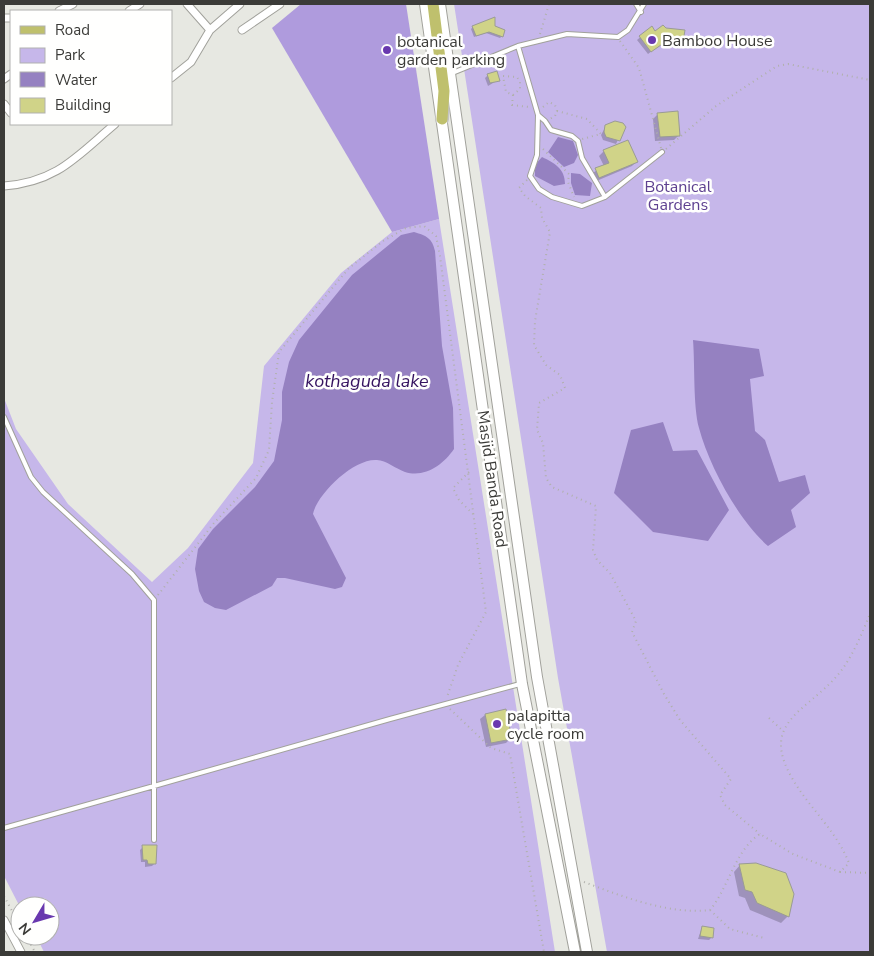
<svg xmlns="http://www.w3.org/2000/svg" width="874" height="956" font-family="'Nunito Sans',sans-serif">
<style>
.green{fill:#c6b7ea}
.forest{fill:#af9bdd}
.water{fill:#9581c1}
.shadow{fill:#0003}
.building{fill:#d0d388;stroke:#9a9b95}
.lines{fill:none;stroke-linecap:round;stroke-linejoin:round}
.service-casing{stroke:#a1a19b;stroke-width:6}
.minor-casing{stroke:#a1a19b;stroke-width:9}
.secondary-casing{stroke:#a1a19b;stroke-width:12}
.primary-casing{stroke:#c4c4c3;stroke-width:14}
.path{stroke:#b0b0ab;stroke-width:2;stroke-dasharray:1 4;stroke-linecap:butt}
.service{stroke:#fff;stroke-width:4}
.minor{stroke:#fff;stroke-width:7}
.secondary{stroke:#fff;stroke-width:10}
.primary{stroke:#bfc06d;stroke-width:11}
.poi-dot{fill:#6938af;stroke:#fffffe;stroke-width:2}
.labels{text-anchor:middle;stroke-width:5;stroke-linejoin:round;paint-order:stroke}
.poi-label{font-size:16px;fill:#3b3b38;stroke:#fffffe;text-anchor:start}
.park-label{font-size:16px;fill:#5e4190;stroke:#fffffe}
.street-label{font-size:16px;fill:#3b3b38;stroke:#fffffe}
.water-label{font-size:18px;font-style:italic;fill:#351360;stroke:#fffffe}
</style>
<rect width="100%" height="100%" fill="#e7e8e2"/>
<path class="green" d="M454,4H870V952H607L558,678Z
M439,219L555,952H44L36,936H50V906L20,907L4,876V398L16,429L68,504L152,582L188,548L253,463L264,366L341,273L392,232Z"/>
<path class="forest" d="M301,4H406L439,219L392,232L272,28Z"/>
<path class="water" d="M558,137L573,141L578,155L574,163L564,167L548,152Z
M542,157C555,163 565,169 565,184L554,186L535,176V165Z
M571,173L580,174L592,183L590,196L575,195L571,183Z
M414,232C427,236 432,238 435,251L442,346L453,408L454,449C443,465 425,478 405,472C396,469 386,460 377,460C354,458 317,494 313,514L346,578L342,587L335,589L285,578H277L272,586L226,610L215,608L204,602L199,591L195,569L198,549L213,529L255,487L274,461L282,420V392L289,362L299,340L352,275L401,235Z
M693,340L759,349L764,376L750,379L755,431L765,440L779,482L805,475L810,493L791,510L796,527L768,546C739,521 709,466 699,428C693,406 695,365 693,340Z
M663,422L673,451L697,450L729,510L708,541L653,532L614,493L631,430Z"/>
<path class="shadow" d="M473,27H494L502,36L500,38L486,33L474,37L471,29Z
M651,28L655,33L682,41L680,44L664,42L648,54L637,40Z
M488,75L498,80L488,86L485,78Z
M658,114L679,135L674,140L655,141L653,119Z
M606,126L624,127L616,144L603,140L601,135Z
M604,151L636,162L632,166L594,182L591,174L604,166L599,156Z
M485,715L511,738L506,743L486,747L480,719Z
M143,847L155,863L152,866L145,867V862H141L140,850Z
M740,865L788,916L781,923L750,910L745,898L739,896L734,872Z
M702,927L712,937L709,940L698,939Z"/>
<path class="building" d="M495,17V26L505,30L503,37L489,32L476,36L472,26Z
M663,25L666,28L685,30L683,42L668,40L651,52L639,36L652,26L655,31Z
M497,71L500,81L490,83L487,74Z
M678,111L680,136L660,137L657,113Z
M615,121L623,123L626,127L620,141L606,137L604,132L605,125Z
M628,140L638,162L599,178L595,168L609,163L603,150Z
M506,709L512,739L491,743L485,714Z
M142,845H157L156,864H148L147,860H143Z
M756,863L786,873L794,894L789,917L757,903L752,892L745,890L739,864Z
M702,926L714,928L713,938L700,936Z"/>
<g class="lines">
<defs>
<path id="service" d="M636,4L641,12
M518,46L538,115L537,155L530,176L539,189L552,197L582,206L605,197L662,152
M450,74L518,46L567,34L618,37L628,30L644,4
M538,115L545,121L551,130L572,136L578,141L582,158L605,197
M4,417L31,477L43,492L132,574L154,600V786L4,828
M154,840V786L390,719L520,684"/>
<path id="minor" d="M187,4L210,30
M59,11L73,4
M129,11L140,4
M4,18H11
M242,30L280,4
M171,78L191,62L210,30L240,4
M4,79L11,74
M4,104L11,113
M4,186C57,182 77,156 115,124
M4,920L21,952"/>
<path id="secondary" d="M425,4L522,684L575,952
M440,4L537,677L587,952"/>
<path id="primary" d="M433,4L444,91L442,119"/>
</defs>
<use href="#service" class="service-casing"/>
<use href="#minor" class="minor-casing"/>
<use href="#secondary" class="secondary-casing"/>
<use href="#primary" class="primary-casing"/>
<path class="path" d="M540,34L549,4
M620,41L639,68L661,148
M513,95L520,89V82L517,77L503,76L506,92L513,95L512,105L529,107
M543,107L549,102L555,105L557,111L555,116L550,119
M557,111L587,119L601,134L582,139
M543,149L569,174L568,182L574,197
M666,149L716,106L777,66L788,64L870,80
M527,180L519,188L525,196L541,208L542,218L550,232L535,321L534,345L546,365L560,375L565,388L539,403L537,430L543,443L546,478L552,487L596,506L593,550L597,560L610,573L636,621L632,632L664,694L680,720L731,779L720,795L725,805L760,834
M469,472L453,488L459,500L474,515
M158,595L214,523L256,478L269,450L272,402L279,352L349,268L383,241L406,228L424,226L436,236L440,256L486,612L458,665L447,697
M450,709L491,748L510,754L544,952
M769,718L782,730
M840,872L870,873
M584,882C621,896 669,915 710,910C729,887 735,850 760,834L793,854L840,872L849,863C836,830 809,808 792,778C760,723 805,712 836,677C852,659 861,635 870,614
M4,896L20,926
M710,910L730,929L764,938
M26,936L35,952"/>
<use href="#service" class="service"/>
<use href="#minor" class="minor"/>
<use href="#secondary" class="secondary"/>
<use href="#primary" class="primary"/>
</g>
<g class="poi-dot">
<circle cx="652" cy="40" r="5"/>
<circle cx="387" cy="50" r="5"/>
<circle cx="497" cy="724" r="5"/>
</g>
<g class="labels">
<g class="poi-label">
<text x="662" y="46">Bamboo House</text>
<text x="397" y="47">botanical<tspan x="397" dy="18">garden parking</tspan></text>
<text x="507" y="721">palapitta<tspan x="507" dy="18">cycle room</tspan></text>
</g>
<g class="park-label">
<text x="678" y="192">Botanical<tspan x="678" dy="18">Gardens</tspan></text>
</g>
<g class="street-label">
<text transform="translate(493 479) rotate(82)" y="6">Masjid Banda Road</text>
</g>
<g class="water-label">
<text x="367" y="387">kothaguda lake</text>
</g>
</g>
<rect width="874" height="956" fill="none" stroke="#3b3b38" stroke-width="10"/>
<rect x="10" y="10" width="162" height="115" fill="#fffffe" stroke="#b1b1af"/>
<rect x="20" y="26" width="25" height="8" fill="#bfc06d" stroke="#b1b1af"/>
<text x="55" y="35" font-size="15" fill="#3b3b38">Road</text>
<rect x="20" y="48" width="25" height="15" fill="#c6b7ea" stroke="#b1b1af"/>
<text x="55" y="60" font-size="15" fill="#3b3b38">Park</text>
<rect x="20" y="72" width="25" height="15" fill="#9581c1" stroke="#b1b1af"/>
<text x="55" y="85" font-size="15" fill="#3b3b38">Water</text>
<rect x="20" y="98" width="25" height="15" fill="#d0d388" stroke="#b1b1af"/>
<text x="55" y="110" font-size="15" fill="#3b3b38">Building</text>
<g transform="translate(35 921) rotate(232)"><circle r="24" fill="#fffffe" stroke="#b1b1af"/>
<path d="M0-4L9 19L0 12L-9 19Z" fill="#6938af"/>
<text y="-8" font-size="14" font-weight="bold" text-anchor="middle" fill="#3b3b38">N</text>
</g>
</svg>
